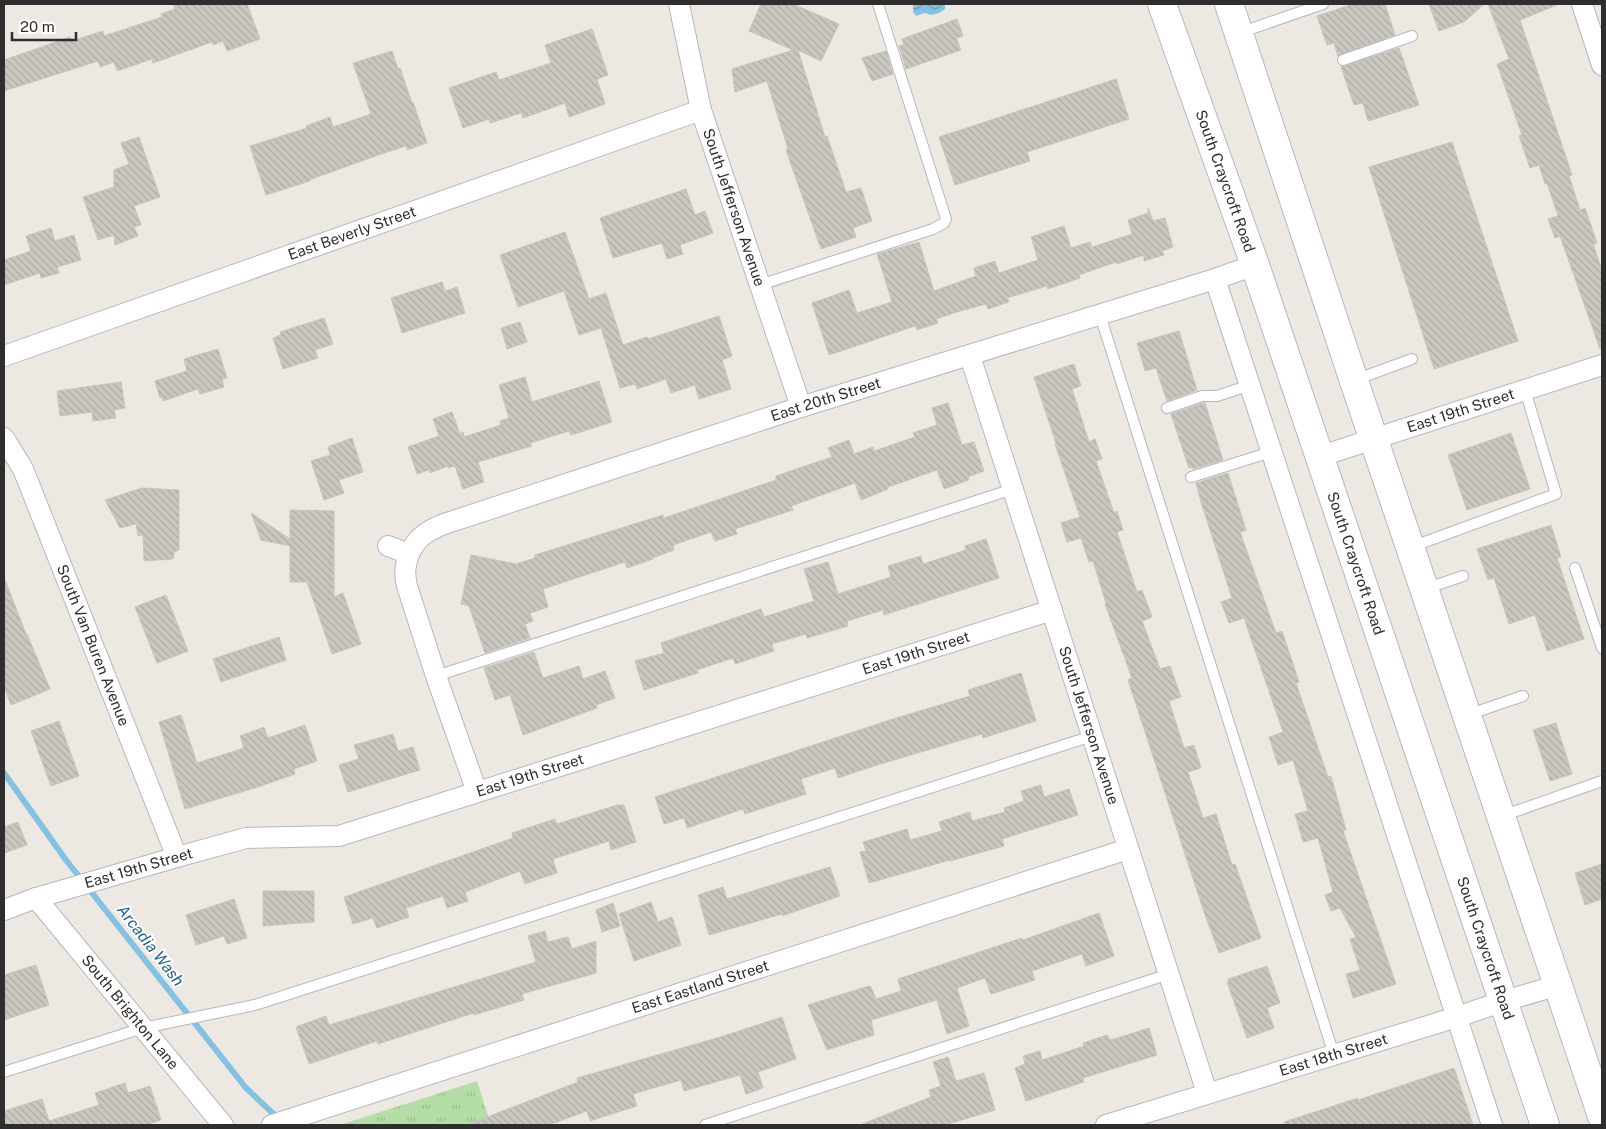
<svg xmlns="http://www.w3.org/2000/svg" width="1606" height="1129" font-family="'Public Sans',sans-serif">
<style>
.grass{fill:url(#grass-tufts)}
.water{fill:url(#water-waves)}
.lines{fill:none;stroke-linecap:round;stroke-linejoin:round}
.stream{stroke:#83c2e2;stroke-width:6}
.building{fill:url(#building-back-hatch);stroke:#c9c5bc}
.service-casing{stroke:#b5b7c0;stroke-width:12}
.minor-casing{stroke:#b5b7c0;stroke-width:22}
.secondary-casing{stroke:#b5b7c0;stroke-width:30}
.service{stroke:#fff;stroke-width:10}
.minor{stroke:#fff;stroke-width:20}
.secondary{stroke:#fff;stroke-width:28}
.labels{text-anchor:middle;stroke-width:4;stroke-linejoin:round;paint-order:stroke}
.street-label{font-size:15px;fill:#2e2e2e;stroke:#fff}
.water-label{font-size:16px;font-style:italic;fill:#1e6291;stroke:#fff}
</style>
<defs>
<pattern id="grass-tufts" width="24" height="20" patternUnits="userSpaceOnUse" patternTransform="scale(1.25)"><rect width="24" height="20" fill="#b5dda6"/><path d="M3 7l-1-3M5 7V3M7 7l1-3M15 17l-1-3M17 17v-4M19 17l1-3" fill="none" stroke="#9cbe8f"/></pattern>
<pattern id="water-waves" width="16" height="10" patternUnits="userSpaceOnUse" patternTransform="scale(1.25)"><rect width="16" height="10" fill="#83c2e2"/><path d="M0 5q4-4 8 0t8 0" fill="none" stroke="#6c9eb8"/></pattern>
<pattern id="building-back-hatch" width="6" height="6" patternUnits="userSpaceOnUse" patternTransform="scale(1.25)"><rect width="6" height="6" fill="#cac7c0"/><path d="M-1 5l2 2M0 0l6 6M5-1l2 2" fill="none" stroke="#aeaba5"/></pattern>
</defs>
<rect width="100%" height="100%" fill="#ede9e2"/>
<path class="grass" d="M477,1081L491,1125H340Z"/>
<path class="water" d="M913,4H945V9L939,13L931,15L925,13L916,16L913,11Z"/>
<g class="lines">
<path class="stream" d="M4,773L66,860L246,1088L280,1120"/>
</g>
<path class="building" d="M173,4H247L260,39L227,51L223,41L213,45L212,42L153,63L152,59L117,71L114,62L100,67L98,61L4,91V60L70,37L72,41L103,31L104,36L162,17L161,14L175,9Z
M761,4H793L839,24L821,61L798,50L825,137L827,136L846,192L861,188L872,221L853,228L856,237L821,249L786,150L788,149L767,81L735,92L732,69L793,50L749,31Z
M1353,4H1385L1395,35L1338,56L1334,43L1327,45L1317,16Z
M1429,4H1484L1464,22L1439,31Z
M1488,4H1557V5L1520,20L1572,175L1569,176L1580,210L1585,208L1597,243L1593,244L1602,270V348L1600,349L1560,236L1555,238L1548,219L1558,216L1547,183L1545,184L1539,165L1530,168L1519,136L1522,135L1497,64L1509,59Z
M957,19L963,36L956,38L961,50L906,69L899,46L904,45L902,39Z
M592,29L608,75L597,79L605,104L569,117L565,103L523,118L521,113L490,123L489,119L463,128L449,88L496,72L499,80L551,63L545,45Z
M1399,48L1419,105L1368,121L1363,103L1354,105L1341,67Z
M392,51L398,69L400,68L412,103L413,102L427,143L407,150L406,146L381,154L309,180L310,181L266,195L250,146L307,128L306,126L330,117L333,127L371,114L353,63Z
M886,51L893,74L872,81L862,58Z
M1116,79L1129,119L1027,152L1030,161L955,185L939,137Z
M139,137L160,197L134,206L141,225L134,227L138,236L115,245L114,235L98,240L83,197L114,187V170L129,164L121,143Z
M1452,142L1518,341L1434,369L1369,167Z
M686,189L695,215L705,211L713,233L680,245L683,254L667,259L662,243L613,258L600,218Z
M1148,208L1153,221L1165,218L1173,247L1162,251L1164,255L1144,261V255L1117,264L1116,262L1079,275L1080,278L1048,289L1047,286L1007,298L1009,302L988,309L986,304L960,311L936,319L938,323L917,330L915,326L829,355L812,303L849,290L857,313L892,302L877,254L919,242L934,291L976,276L974,268L995,261L999,273L1038,260L1031,237L1064,226L1071,248L1090,242L1092,247L1132,234L1128,220L1148,213Z
M51,228L55,241L74,235L81,260L57,267L59,273L41,278L40,273L4,285V260L31,251L26,236Z
M565,232L589,299L606,293L623,345L647,337L648,339L719,316L732,356L722,360L731,389L699,399L695,385L671,393L666,379L637,389L635,384L620,388L601,328L579,335L564,291L518,307L500,255Z
M442,282L445,291L457,287L465,313L402,333L391,298Z
M324,318L333,344L315,350L318,358L283,369L273,338L281,335L280,332Z
M520,322L527,342L507,349L501,328Z
M1179,331L1197,390L1167,401L1156,368L1145,371L1137,343Z
M218,349L227,378L222,379L224,387L200,394L198,389L163,401L162,397L160,398L155,381L187,371L184,359Z
M1074,364L1081,386L1072,389L1089,442L1095,439L1102,459L1096,461L1114,513L1117,511L1123,530L1117,532L1137,592L1142,590L1152,617L1142,621L1160,669L1170,666L1181,697L1169,701L1184,748L1194,745L1201,768L1188,772L1203,818L1216,814L1232,865L1235,864L1261,938L1219,953L1204,912L1128,680L1132,678L1105,604L1106,603L1093,561L1089,562L1081,538L1067,542L1061,523L1080,517L1055,444L1056,443L1034,377Z
M525,377L532,402L599,381L612,422L571,435L569,431L530,443L532,446L478,462L484,482L463,489L455,466L448,468V466L430,473L429,470L417,474L408,447L439,436L433,419L452,412L460,434L463,432L464,437L501,425L500,421L509,418L499,385Z
M121,382L125,408L114,410L116,418L93,421L92,412L60,416L57,391Z
M948,403L962,445L974,442L984,471L968,477L969,480L944,489L937,470L888,487V489L861,500L855,483L791,506L793,510L735,529L737,534L715,541L711,532L673,545L674,550L652,558L653,559L627,568L625,562L543,589L548,607L530,613L533,621L525,624L530,638L485,653L469,606L461,604L471,555L516,564L535,558V555L663,515L664,518L776,480V476L832,457L828,448L849,440L854,454L873,447L874,451L915,437L913,433L937,425L932,408Z
M1203,403H1205L1223,460L1193,469L1192,467L1189,468L1171,414Z
M1511,433L1530,489L1467,510L1448,455Z
M352,438L363,472L339,480L344,493L324,500L311,461L330,455L328,447Z
M1228,473L1246,530L1240,532L1276,633L1282,631L1299,682L1296,683L1328,777L1331,776L1346,830L1343,831L1396,984L1353,998L1346,974L1360,970L1350,939L1356,937L1340,908L1331,911L1325,895L1333,892L1318,838L1303,842L1295,814L1308,811L1293,760L1278,765L1269,737L1283,732L1244,618L1229,623L1221,602L1232,598L1201,502L1196,483Z
M142,488L179,490V550L174,552L173,559L144,561L143,535L138,536L136,524L120,528L105,500Z
M290,510L334,511V597L343,593L361,644L332,654L307,582H290V546L261,540L251,513L290,539Z
M1551,525L1561,557L1557,558L1584,639L1547,651L1535,615L1509,624L1494,578L1488,580L1477,549Z
M986,539L999,578L884,615L883,610L847,621L848,626L807,638L806,634L772,644L774,651L735,664L733,658L697,670L698,673L644,690L635,661L664,653L661,643L761,609L764,617L814,601L804,569L828,562L838,594L891,577L888,566L921,556L923,564L966,550L965,546Z
M4,580H5L26,634H27L50,689L11,705L4,687Z
M166,595L188,651L157,663L135,607Z
M279,637L286,660L221,682L213,659Z
M534,652L543,678L579,666L583,679L605,671L615,698L596,705L597,708L523,735L510,695L495,700L484,668Z
M1021,673L1036,721L983,738L982,734L877,765L838,778L835,768L801,779L806,794L745,814L743,809L687,828L684,818L664,824L655,797L893,719L970,696L968,690Z
M181,715L197,763L244,748L240,736L264,727L268,738L305,725L317,761L294,769L295,774L258,787L185,809L159,722Z
M59,721L79,776L51,786L31,731Z
M1556,723L1572,774L1550,781L1533,730Z
M393,734L398,751L413,747L420,770L348,792L339,765L359,759L354,745Z
M1041,785L1044,797L1069,789L1078,815L1002,839L1004,846L950,861V860L869,883L860,852L866,851L863,842L907,829L910,840L942,831L939,822L970,812L972,821L1005,812L1004,808L1024,801L1021,791Z
M617,805H624L636,842L611,850L609,841L553,859L557,873L525,884L520,871L465,892L468,901L447,908L443,896L406,908L409,917L377,928L373,918L353,924L344,897L513,838L512,833L555,819L557,824Z
M18,822L27,845L4,853V827Z
M1602,864V899L1585,905L1575,873Z
M830,867L840,896L782,916V914L709,935L698,895L723,887L727,899Z
M263,891H314V922L263,926Z
M234,899L247,938L227,944L224,936L196,945L186,915Z
M651,902L658,922L672,917L681,945L634,961L619,914Z
M613,903L620,926L602,932L596,910Z
M1099,913L1114,956L1086,966L1082,954L1032,971L1035,980L991,994L985,978L957,988L969,1026L947,1034L937,1000L871,1020L874,1035L827,1050L808,1005L869,986L871,987L876,999L901,991L898,979L1022,938L1023,940Z
M545,931L548,942L568,937L572,949L596,941V973L522,994L524,1000L474,1015V1013L378,1044L377,1041L309,1064L296,1027L326,1016L329,1025L536,962L528,936Z
M36,965L49,1005L4,1020V975Z
M1267,966L1280,1003L1267,1008L1274,1028L1247,1038L1227,982H1229L1228,979Z
M782,1017L796,1059L758,1072L763,1088L746,1094L740,1075L684,1091L681,1080L633,1094L637,1106L590,1121L587,1111L549,1125H470L469,1124L578,1082L577,1078L717,1038Z
M1149,1028L1157,1055L1083,1078L1084,1082L1026,1101L1015,1068L1025,1064L1023,1056L1040,1051L1042,1060L1084,1046L1083,1043L1107,1035L1111,1040Z
M948,1057L956,1081L984,1073L995,1110L945,1125H862V1124L931,1097L929,1090L941,1086L933,1062Z
M1454,1068L1473,1125H1284V1122L1358,1098V1100Z
M125,1083L128,1093L150,1086L161,1120L146,1125H4V1111L42,1099L49,1121L99,1105L95,1093Z"/>
<g class="lines">
<defs>
<path id="service" d="M1239,33L1323,4
M1343,60L1412,36
M760,285L933,229L944,223L946,219L878,4
M1100,315L1334,1055
M1355,380L1412,359
M1167,408L1202,396H1217L1250,385
M1191,477L1271,452
M1411,547L1556,494L1525,390
M1575,568L1602,648
M1425,589L1463,576
M436,676L1013,489
M1467,715L1523,696
M1502,816L1602,781
M4,1072L143,1028L255,1005L1092,736
M705,1125L1169,974"/>
<g id="minor">
<path id="s1" d="M679,4L701,110L801,407"/>
<path d="M1582,4L1602,65"/>
<path d="M1215,279L1492,1125"/>
<path id="s2" d="M4,356L701,110"/>
<path id="s3" d="M970,356L1207,1093"/>
<path id="s4" d="M4,438L23,469L177,857"/>
<path id="s5" d="M1318,457L1602,365"/>
<path d="M388,546L409,554C405,566 404,574 407,586L436,676L477,792"/>
<path id="s6" d="M409,554C417,537 427,531 444,524L801,407L1215,279L1255,265"/>
<path id="s7" d="M36,898L223,1125"/>
<path id="s8" d="M4,910L36,898L177,857L246,838L339,836L1052,610"/>
<path id="s9" d="M272,1125L1128,849"/>
<path id="s10" d="M1106,1125L1457,1017L1504,1001L1559,985"/>
</g>
<g id="secondary">
<path id="s11" d="M1162,4L1255,265L1545,1125"/>
<path d="M1229,4L1354,381L1602,1116"/>
</g>
</defs>
<use href="#service" class="service-casing"/>
<use href="#minor" class="minor-casing"/>
<use href="#secondary" class="secondary-casing"/>
<use href="#service" class="service"/>
<use href="#minor" class="minor"/>
<use href="#secondary" class="secondary"/>
</g>
<g class="labels">
<g class="street-label">
<text dy="5" stroke="none"><textPath href="#s11" startOffset="188">South Craycroft Road</textPath></text>
<text dy="5" stroke="none"><textPath href="#s1" startOffset="211">South Jefferson Avenue</textPath></text>
<text dy="5" stroke="none"><textPath href="#s2" startOffset="369">East Beverly Street</textPath></text>
<text dy="5" stroke="none"><textPath href="#s6" startOffset="449">East 20th Street</textPath></text>
<text dy="5" stroke="none"><textPath href="#s5" startOffset="150">East 19th Street</textPath></text>
<text dy="5" stroke="none"><textPath href="#s11" startOffset="592">South Craycroft Road</textPath></text>
<text dy="5" stroke="none"><textPath href="#s4" startOffset="226">South Van Buren Avenue</textPath></text>
<text dy="5" stroke="none"><textPath href="#s8" startOffset="951">East 19th Street</textPath></text>
<text dy="5" stroke="none"><textPath href="#s3" startOffset="388">South Jefferson Avenue</textPath></text>
<text dy="5" stroke="none"><textPath href="#s8" startOffset="546">East 19th Street</textPath></text>
<text dy="5" stroke="none"><textPath href="#s8" startOffset="141">East 19th Street</textPath></text>
<text dy="5" stroke="none"><textPath href="#s11" startOffset="998">South Craycroft Road</textPath></text>
<text dy="5" stroke="none"><textPath href="#s9" startOffset="450">East Eastland Street</textPath></text>
<text dy="5" stroke="none"><textPath href="#s7" startOffset="148">South Brighton Lane</textPath></text>
<text dy="5" stroke="none"><textPath href="#s10" startOffset="238">East 18th Street</textPath></text>
</g>
<g class="water-label">
<text transform="translate(151 945) rotate(52)" y="6">Arcadia Wash</text>
</g>
</g>
<rect width="1606" height="1129" fill="none" stroke="#2e2e2e" stroke-width="10"/>
<path d="M12 32v8h64v-8" fill="none" stroke="#2e2e2e" stroke-width="2.5"/>
<text x="20" y="32" font-size="15" fill="#2e2e2e" stroke="#ffffff" stroke-width="4" paint-order="stroke">20 m</text>
</svg>
